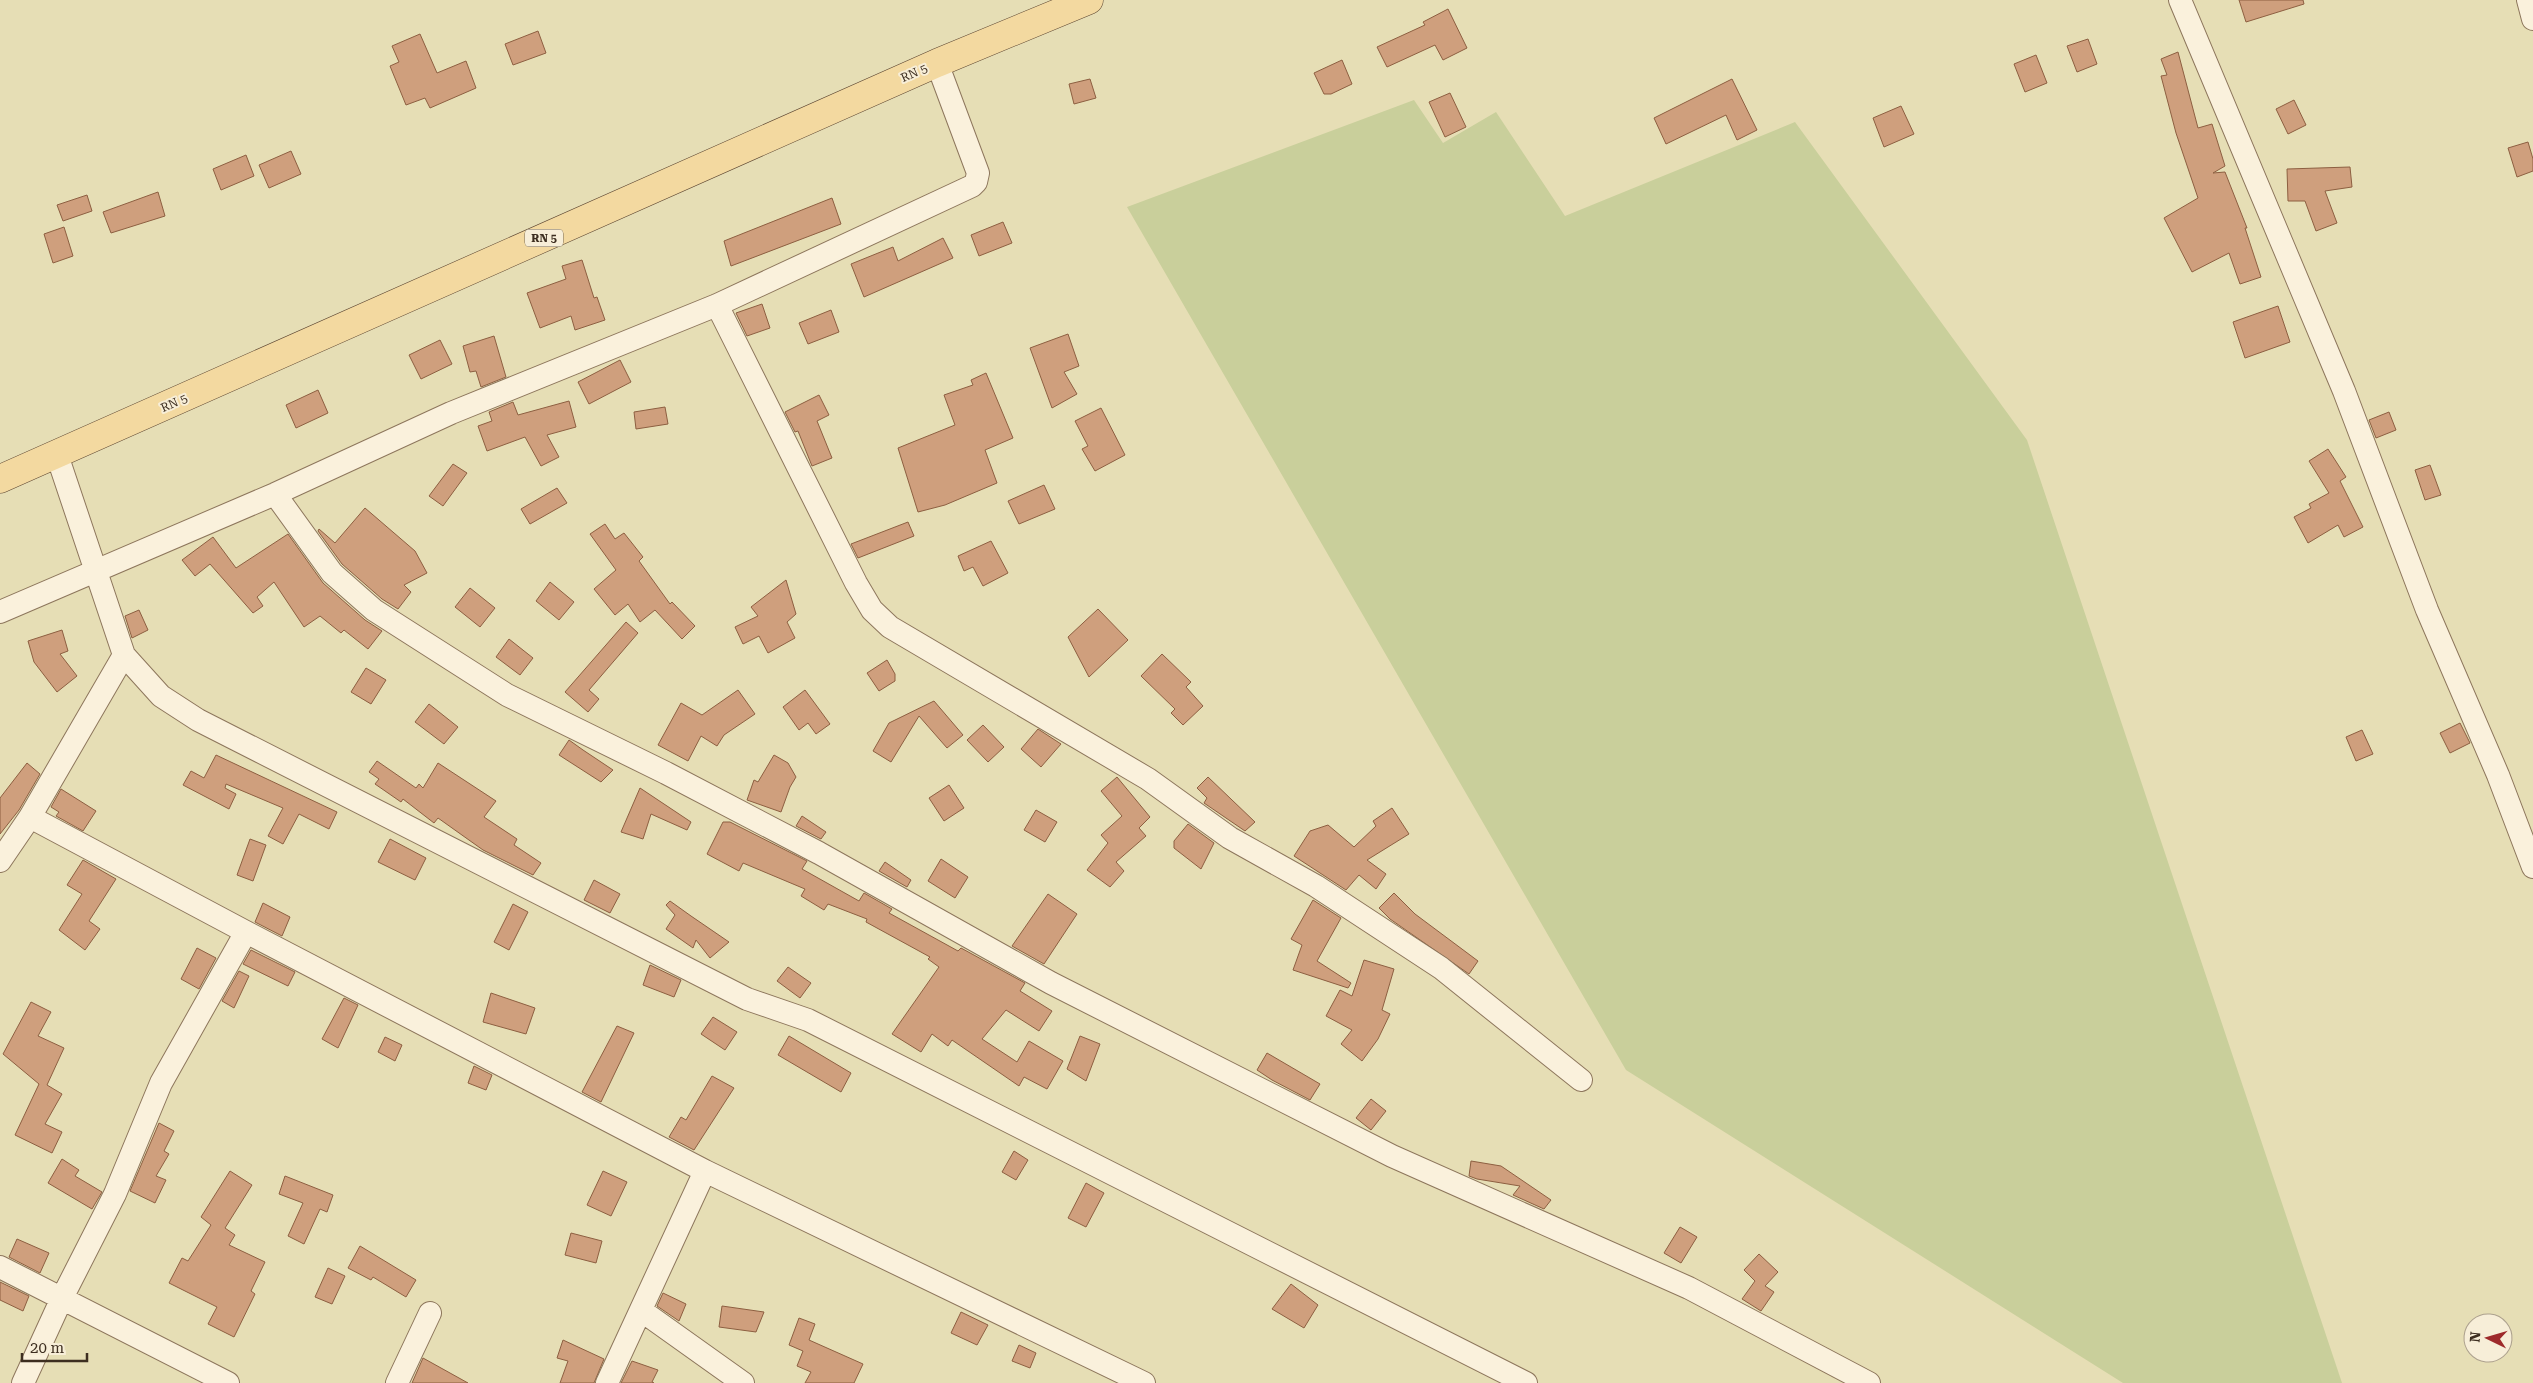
<svg xmlns="http://www.w3.org/2000/svg" width="2533" height="1383" font-family="'Roboto Serif',serif">
<style>
.farmland{fill:#e6deb5;fill-rule:evenodd}
.green{fill:#c9cf9b}
.building{fill:#cf9f7d;stroke:#8d5f41}
.lines{fill:none;stroke-linecap:round;stroke-linejoin:round}
.minor-casing{stroke:#8d765c;stroke-width:24}
.primary-casing{stroke:#5b4430;stroke-width:29}
.minor{stroke:#faf1dc;stroke-width:22}
.primary{stroke:#f3d9a0;stroke-width:28}
.labels{text-anchor:middle;stroke-width:4;stroke-linejoin:round;paint-order:stroke}
.shield{fill:#f7eed8;stroke:#756857;stroke-width:1}
.shield-label{font-size:11px;font-weight:bold;fill:#3d2e20}
.street-label{font-size:12px;fill:#3d2e20;stroke:#f7eed8}
</style>
<rect width="100%" height="100%" fill="#f0e4c8"/>
<path class="farmland" d="M0,0H2533V1383H0ZM2473,1323H2503V1353H2473Z"/>
<path class="green" d="M1414,100L1443,143L1496,112L1565,216L1795,122L2027,440L2342,1383H2123L1626,1070L1127,207Z"/>
<path class="building" d="M2239,0H2303L2304,4L2246,22Z
M1448,9L1467,48L1443,60L1435,45L1387,67L1377,47L1425,25L1423,22Z
M538,31L546,53L513,65L505,44Z
M420,34L437,73L466,61L476,88L430,108L425,98L406,105L390,66L399,62L392,46Z
M2088,39L2097,64L2077,72L2067,46Z
M2178,52L2198,128L2212,124L2225,166L2213,173L2225,172L2247,228H2245L2261,277L2240,284L2229,253L2192,272L2164,218L2198,198L2176,133L2161,76L2167,75L2161,59Z
M2036,55L2047,83L2025,92L2014,64Z
M1342,60L1352,84L1331,94H1324L1314,73Z
M1090,79L1096,98L1074,104L1069,84Z
M1732,79L1757,130L1737,140L1726,115L1666,144L1654,118Z
M1450,93L1466,127L1445,137L1429,102Z
M2294,100L2306,125L2288,134L2276,109Z
M1901,106L1914,134L1884,147L1873,118Z
M2528,142L2533,159V171L2517,177L2508,148Z
M291,151L301,174L269,188L259,165Z
M246,155L254,176L221,190L213,169Z
M2350,167L2352,187L2325,191L2337,223L2316,231L2305,201H2288L2287,169Z
M158,192L165,216L111,233L103,212Z
M87,195L92,211L63,221L57,205Z
M832,198L841,224L731,266L724,241Z
M1003,222L1012,243L979,256L971,235Z
M64,227L73,256L53,263L44,234Z
M943,238L953,258L864,297L851,264L893,247L898,261Z
M582,260L594,298L597,297L605,320L575,330L571,316L540,328L527,293L566,279L562,266Z
M762,304L770,328L747,336L736,313Z
M2278,306L2290,342L2245,358L2233,322Z
M831,310L839,332L808,344L799,323Z
M1068,334L1079,366L1064,372L1077,394L1052,408L1030,348Z
M494,336L506,377L481,387L476,371L470,372L463,346Z
M440,340L452,364L421,379L409,355Z
M620,360L631,382L589,404L578,382Z
M986,373L1013,438L985,450L997,483L945,505L918,512L898,448L955,425L944,395L973,385L971,380Z
M318,390L328,413L296,428L286,405Z
M819,395L829,415L817,421L832,458L812,466L798,431L795,432L785,412Z
M569,401L576,427L547,435L559,457L541,466L525,437L487,451L478,426L492,421L489,412L513,402L518,415Z
M665,407L668,424L636,429L634,412Z
M1101,408L1125,455L1095,471L1082,449L1088,446L1075,421Z
M2389,412L2396,430L2376,438L2369,420Z
M2328,449L2346,477L2340,481L2363,527L2344,537L2338,525L2308,543L2294,517L2311,508L2309,504L2329,493L2309,461Z
M453,464L467,473L443,506L429,496Z
M2430,465L2441,495L2425,500L2415,470Z
M1044,485L1055,509L1019,524L1008,501Z
M557,488L567,503L530,524L521,509Z
M365,508L415,551L427,573L404,585L411,592L398,609L382,599L342,564L318,531L319,529L335,543Z
M908,522L914,536L858,558L851,544Z
M605,524L615,539L624,533L643,557L639,561L670,604L672,602L695,626L682,639L655,610L640,622L628,604L615,615L594,589L616,570L590,534Z
M288,534L323,583L365,620L382,631L368,649L344,630L341,633L320,616L304,627L274,582L257,597L263,606L253,613L210,564L195,576L182,560L213,537L236,568Z
M991,541L1008,573L983,586L973,567L964,571L958,556Z
M786,580L796,614L787,622L795,638L768,653L759,636L743,644L735,627L758,616L751,607Z
M550,582L574,602L559,620L536,601Z
M470,588L495,608L480,627L455,607Z
M1098,609L1128,640L1089,677L1068,637Z
M139,610L148,630L132,638L125,616Z
M626,622L638,633L589,690L599,699L588,712L565,692Z
M62,630L68,651L60,654L77,676L57,692L34,662L28,641Z
M509,639L533,658L520,675L496,657Z
M1162,654L1191,682L1186,687L1203,706L1183,725L1171,713L1175,709L1141,676Z
M887,660L895,674V681L879,691L867,673Z
M366,668L386,680L371,704L351,692Z
M738,690L755,714L724,735L717,746L701,736L688,761L658,745L681,703L702,715Z
M805,690L830,724L816,734L808,723L799,730L783,707Z
M934,701L963,735L947,748L919,716L891,762L873,751L889,723Z
M429,704L458,727L444,744L415,722Z
M2460,723L2470,743L2450,753L2440,733Z
M983,725L1004,747L988,762L967,740Z
M1038,729L1061,744L1041,767L1021,749Z
M2362,730L2373,754L2356,761L2346,737Z
M569,740L583,750L613,770L601,782L559,755Z
M216,755L337,812L329,829L299,814L283,844L268,836L283,808L226,784L225,788L236,794L229,809L183,785L191,771L204,778Z
M774,755L788,763L796,777L790,787L781,812L747,800L754,780L758,782Z
M377,761L416,788L419,784L423,788L438,763L496,801L484,817L517,839L514,845L541,863L533,875L483,850L438,818L434,823L403,799L401,802L375,784L379,779L369,772Z
M27,763L40,774L19,810L0,834V798Z
M1117,777L1150,817L1139,828L1146,836L1116,862L1124,871L1110,887L1087,870L1108,843L1101,835L1122,816L1101,791Z
M1208,777L1255,822L1245,831L1204,803L1207,798L1197,788Z
M949,785L964,808L944,821L929,798Z
M640,788L691,822L687,830L651,814L643,839L621,832Z
M61,789L96,811L83,831L56,816L59,812L51,807Z
M1392,808L1409,834L1367,860L1386,874L1376,889L1359,875L1346,890L1294,856L1310,831L1328,825L1354,847L1376,826L1373,821Z
M1036,810L1057,822L1045,842L1024,830Z
M802,816L826,832L821,839L796,826Z
M723,822H730L807,861L802,869L859,901L864,893L892,909L889,913L958,951L961,948L1025,983L1020,991L1052,1011L1039,1031L1006,1010L982,1039L1017,1062L1029,1041L1063,1061L1047,1089L1024,1077L1019,1086L952,1040L948,1046L932,1034L921,1052L892,1034L939,967L928,959L930,957L866,922L867,919L828,904L824,910L801,896L805,889L743,863L739,871L707,854Z
M1188,824L1214,843L1201,869L1174,848V841Z
M250,839L266,845L253,881L237,875Z
M390,839L426,858L415,880L378,862Z
M941,859L968,877L955,898L928,881Z
M83,860L116,879L89,921L100,929L85,950L59,930L82,894L67,885Z
M885,862L911,880L907,887L879,871Z
M594,880L620,894L610,913L584,900Z
M1394,893L1415,914L1478,961L1469,974L1390,919L1379,908Z
M1048,894L1077,914L1044,964L1012,946Z
M1313,900L1341,918L1317,961L1351,983L1348,988L1293,970L1302,945L1291,939Z
M670,901L691,916L729,942L710,958L696,940L693,948L666,929L675,915L666,905Z
M263,903L290,917L282,936L255,922Z
M513,904L528,912L509,950L494,942Z
M197,948L216,958L199,989L181,979Z
M251,950L295,972L288,986L243,964Z
M1364,960L1394,969L1382,1010L1390,1014L1378,1039L1362,1061L1341,1044L1352,1030L1326,1016L1340,990L1352,996Z
M650,965L681,980L674,997L643,985Z
M788,967L811,983L800,998L777,981Z
M239,971L249,976L234,1008L222,1001Z
M491,993L535,1008L526,1034L483,1022Z
M344,998L358,1005L338,1048L322,1039Z
M31,1002L51,1012L38,1036L64,1048L47,1085L62,1094L45,1124L62,1132L52,1153L15,1135L39,1084L3,1054Z
M713,1017L737,1032L725,1050L701,1034Z
M617,1026L634,1033L601,1102L582,1092Z
M789,1036L851,1073L841,1092L778,1055Z
M1080,1036L1100,1044L1086,1081L1067,1069Z
M385,1037L402,1045L395,1061L378,1052Z
M1267,1053L1320,1084L1310,1100L1272,1080L1257,1070Z
M474,1066L492,1075L486,1090L468,1083Z
M712,1076L734,1088L694,1150L669,1137L681,1117L686,1120Z
M1371,1099L1386,1111L1371,1130L1356,1118Z
M159,1123L174,1131L164,1151L169,1154L156,1176L166,1180L155,1203L130,1191Z
M1014,1151L1028,1160L1016,1180L1002,1172Z
M62,1159L79,1170L75,1176L102,1192L92,1209L48,1183Z
M1471,1161L1501,1166L1551,1200L1544,1209L1513,1195L1520,1186L1477,1179L1469,1176Z
M230,1171L252,1185L225,1228L235,1235L229,1245L265,1262L251,1291L255,1294L234,1337L208,1324L217,1307L169,1283L182,1258L188,1261L211,1225L201,1217Z
M603,1171L627,1182L611,1216L587,1205Z
M285,1176L333,1195L327,1212L320,1209L304,1244L288,1236L303,1203L279,1194Z
M1086,1183L1104,1193L1086,1227L1068,1218Z
M1680,1227L1697,1237L1681,1263L1664,1253Z
M571,1233L602,1241L596,1263L565,1255Z
M17,1239L49,1253L40,1273L9,1257Z
M360,1246L416,1280L406,1297L373,1277L371,1280L348,1268Z
M1759,1254L1778,1272L1765,1286L1774,1292L1761,1311L1742,1299L1755,1281L1744,1270Z
M328,1268L345,1276L332,1304L315,1297Z
M0,1282L29,1296L23,1311L0,1300Z
M1291,1284L1318,1305L1304,1328L1272,1309Z
M663,1293L686,1304L679,1321L657,1306Z
M722,1306L764,1312L756,1332L719,1327Z
M961,1312L988,1325L977,1345L951,1333Z
M799,1318L815,1324L809,1340L863,1364L854,1383H805L811,1372L797,1366L803,1351L789,1345Z
M563,1340L604,1359L594,1383H560L568,1361L557,1358Z
M1019,1345L1036,1353L1030,1368L1012,1361Z
M423,1358L468,1383H412Z
M632,1361L658,1370L652,1382L654,1383H621Z"/>
<g class="lines">
<defs>
<path id="minor" d="M2180,0L2344,391L2427,610L2498,775L2533,867
M2528,0L2533,19
M717,305L856,583L872,610L890,627L1148,779L1230,838L1316,886L1441,968L1581,1080
M275,494L332,573L374,610L507,695L666,773L819,853L1051,983L1392,1156L1689,1288L1869,1383
M0,612L275,494L451,413L717,305L972,186L976,182L978,173L937,63
M124,655L161,696L198,720L747,999L808,1020L1526,1383
M30,817L246,932L705,1171L1144,1383
M0,861L30,817L124,655L57,455
M0,1267L228,1383
M642,1311L743,1383
M23,1383L62,1298L115,1194L161,1083L246,932
M397,1383L430,1313
M607,1383L705,1171"/>
<path id="primary" d="M0,479L937,63L1089,0"/>
</defs>
<use href="#minor" class="minor-casing"/>
<use href="#primary" class="primary-casing"/>
<use href="#minor" class="minor"/>
<use href="#primary" class="primary"/>
</g>
<g class="labels">
<rect class="shield" x="525" y="229.5" width="38" height="17" rx="4"/>
<g class="shield-label">
<text x="544" y="242">RN 5</text>
</g>
<g class="street-label">
<text transform="translate(914 73) rotate(-24)" y="4">RN 5</text>
<text transform="translate(174 403) rotate(-24)" y="4">RN 5</text>
</g>
</g>
<g transform="translate(2488 1338) rotate(275)"><circle r="24" fill="#f7eed8" stroke="#ada18e"/>
<path d="M0-4L9 19L0 12L-9 19Z" fill="#9e2a2b"/>
<text y="-8" font-size="14" font-weight="bold" text-anchor="middle" fill="#3d2e20">N</text>
</g>
<path d="M22 1353v8h65v-8" fill="none" stroke="#3d2e20" stroke-width="2.5"/>
<text x="30" y="1353" font-size="15" fill="#3d2e20" stroke="#f7eed8" stroke-width="4" paint-order="stroke">20 m</text>
</svg>
